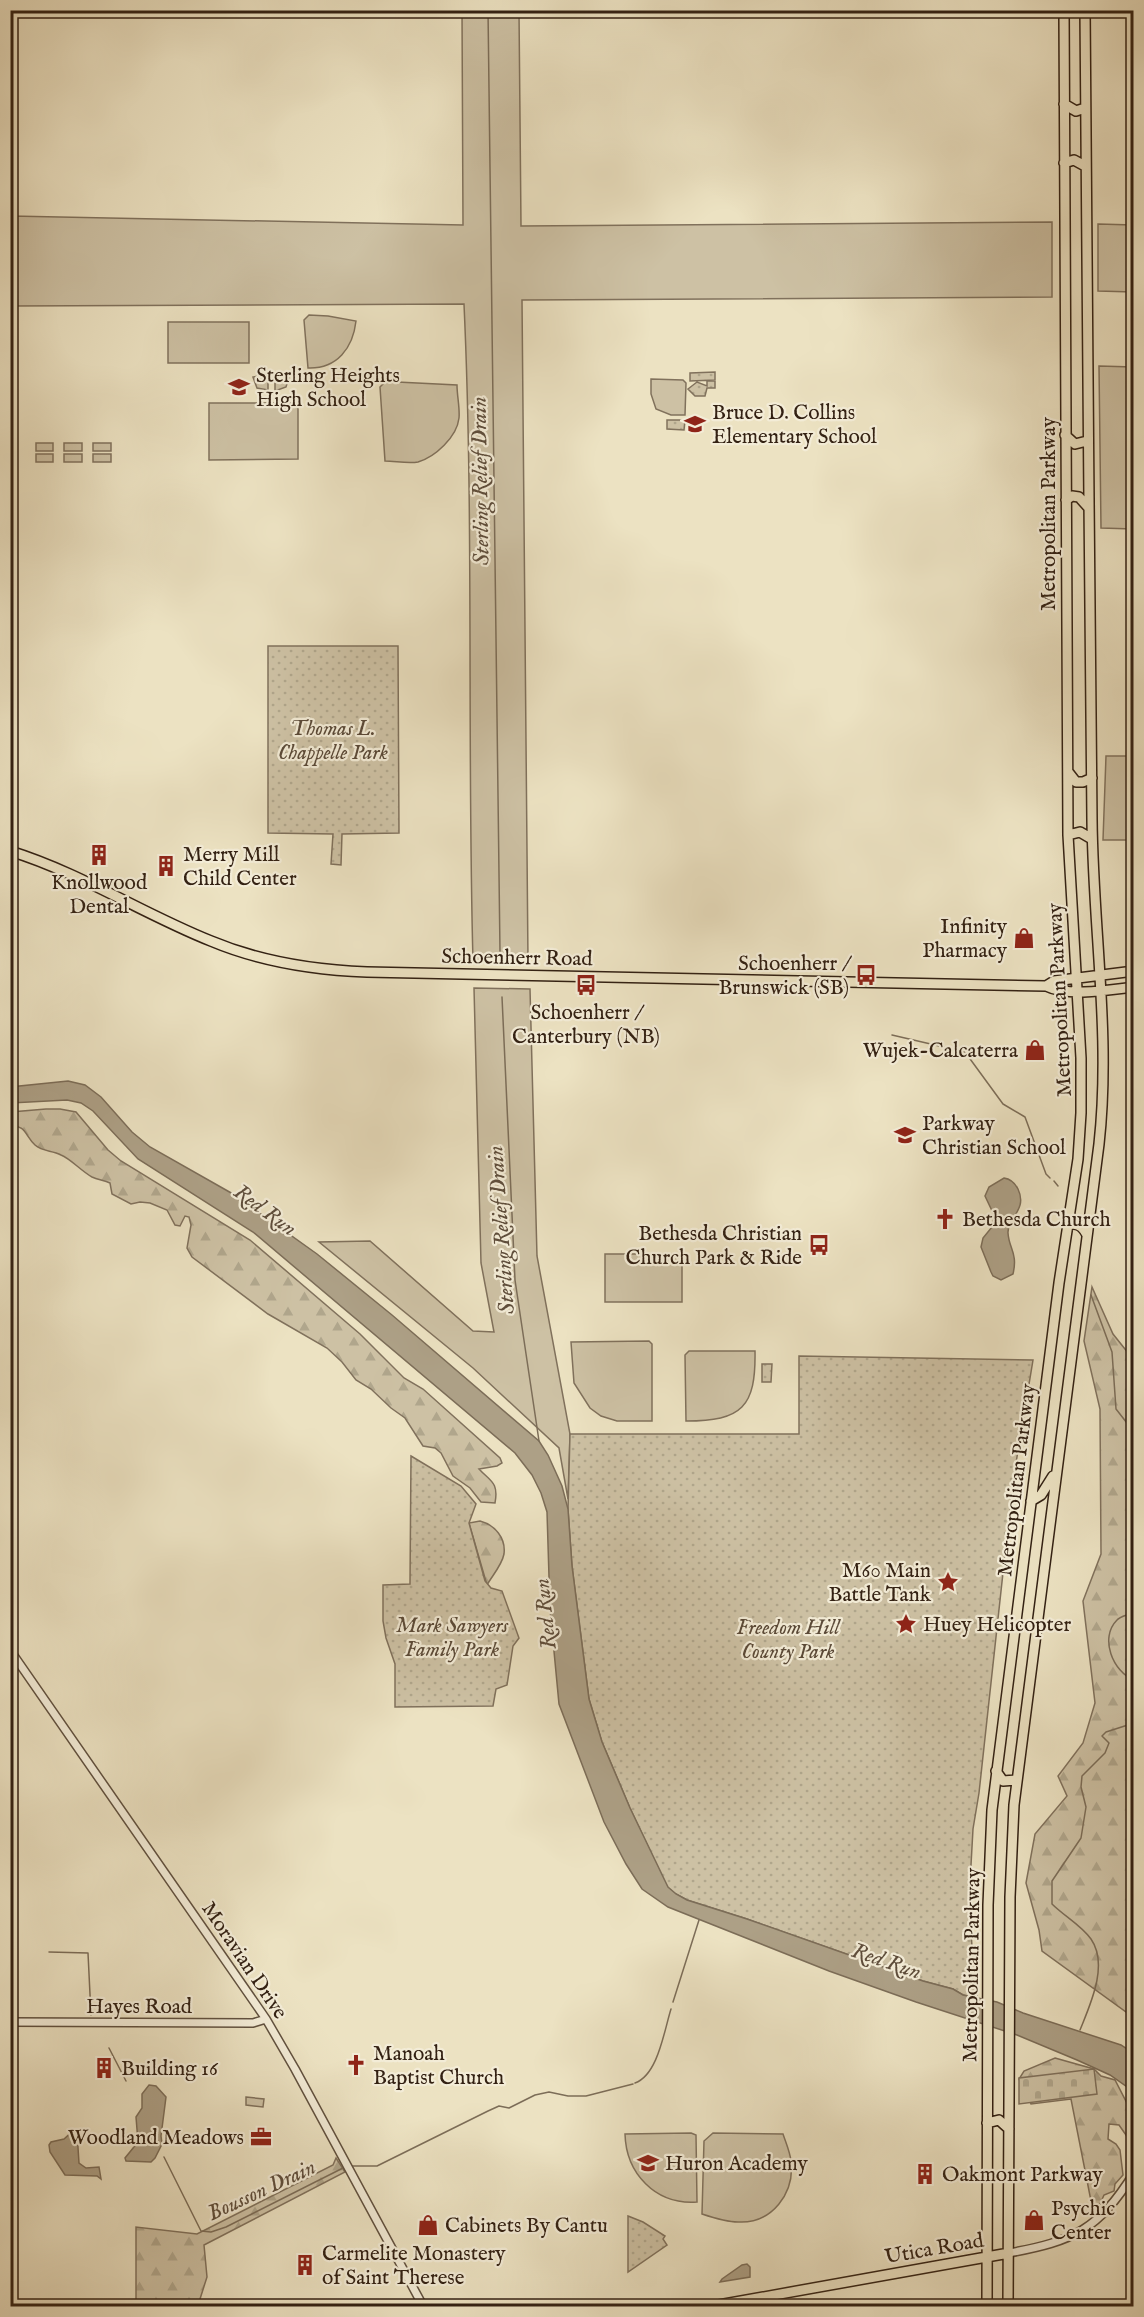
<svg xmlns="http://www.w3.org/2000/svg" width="1144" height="2317" font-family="'IM FELL English',serif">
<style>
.grass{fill:#cdc1a4;stroke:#80715c;stroke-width:1.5}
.forest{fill:url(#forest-firs);stroke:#80715c;stroke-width:1.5}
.cemetery{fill:url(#cemetery-stones);stroke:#80715c;stroke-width:1.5}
.park{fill:url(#park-dots);stroke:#80715c;stroke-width:1.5}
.water{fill:#ada086;stroke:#7c6d58;stroke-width:1.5}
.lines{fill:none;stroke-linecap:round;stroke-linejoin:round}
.stream{stroke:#7c6d58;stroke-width:1.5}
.minor-casing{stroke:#61513f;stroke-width:10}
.major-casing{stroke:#332113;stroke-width:12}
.minor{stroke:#f3ecd7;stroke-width:7}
.major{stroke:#ece2c2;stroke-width:9}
.labels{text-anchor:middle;stroke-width:4.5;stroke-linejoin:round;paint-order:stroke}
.poi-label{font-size:21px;fill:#332113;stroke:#f3ecd7;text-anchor:start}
.street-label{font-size:21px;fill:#332113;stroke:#f3ecd7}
.park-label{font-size:21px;font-style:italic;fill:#5a4937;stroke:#f3ecd7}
.water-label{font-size:22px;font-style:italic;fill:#5e4d3b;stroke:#f3ecd7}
</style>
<defs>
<pattern id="forest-firs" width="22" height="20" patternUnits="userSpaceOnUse" patternTransform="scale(1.5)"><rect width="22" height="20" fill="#cdc1a4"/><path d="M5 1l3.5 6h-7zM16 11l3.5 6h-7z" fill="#b0a68c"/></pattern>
<pattern id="cemetery-stones" width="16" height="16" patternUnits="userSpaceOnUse" patternTransform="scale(1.5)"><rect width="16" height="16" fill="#cdc1a4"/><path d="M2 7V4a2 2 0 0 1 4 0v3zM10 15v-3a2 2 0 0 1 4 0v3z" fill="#b0a68c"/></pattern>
<pattern id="park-dots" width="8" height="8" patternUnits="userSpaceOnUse" patternTransform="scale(1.5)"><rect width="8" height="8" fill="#cdc1a4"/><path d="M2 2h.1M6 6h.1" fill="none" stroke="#b0a68c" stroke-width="1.8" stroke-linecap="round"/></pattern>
</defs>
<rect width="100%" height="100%" fill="#ece2c2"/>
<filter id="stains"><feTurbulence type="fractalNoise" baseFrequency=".00333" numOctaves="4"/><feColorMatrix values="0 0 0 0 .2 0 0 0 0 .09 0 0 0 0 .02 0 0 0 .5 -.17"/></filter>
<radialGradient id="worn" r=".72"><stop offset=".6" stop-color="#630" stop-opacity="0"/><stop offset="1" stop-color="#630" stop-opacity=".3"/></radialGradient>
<path class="grass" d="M462,11H519L521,226L1052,222V297L522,300L528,961H473C467,742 474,523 464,304L11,306V216L463,225Z
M1098,224L1133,225V292L1098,291Z
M309,315L328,316L356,321C353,348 337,369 308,368L304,320Z
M168,322H249V363H168Z
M1099,366L1133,367V529L1101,528Z
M268,375V390L257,388L253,377Z
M275,375L289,377L286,387L275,391Z
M651,379L683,380L686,383L685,415H671L656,409L651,394Z
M397,382L457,385C457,396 460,408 459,418C457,437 435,457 418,462C408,464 395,461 385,461L380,387L384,383Z
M209,403H298V459L209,460Z
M36,443H53V451H36Z
M64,443H82V451H64Z
M93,443H111V451H93Z
M36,454H53V462H36Z
M64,454H82V462H64Z
M93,454H111V462H93Z
M1106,756H1133V840H1103Z
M474,988L530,989L537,1256L570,1434L568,1499L559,1448L473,1368L319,1242L370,1241L473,1331L494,1332L481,1263Z
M605,1254H682V1302H605Z
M649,1341L652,1344V1421H617L601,1416L590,1408L574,1383L571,1342Z
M689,1351H755C756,1407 742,1421 686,1421L685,1355Z
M246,2097L264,2099L263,2107L246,2105Z
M691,2133L696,2135L697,2202C655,2205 626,2173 625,2134Z
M713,2133L783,2134C786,2143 790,2152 791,2161C795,2193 772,2224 738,2222C726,2222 714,2218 702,2214L704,2141Z"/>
<path class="forest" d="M46,1109H60L76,1112L108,1150L121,1161L250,1240L360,1334L404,1378L423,1389L500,1458L502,1463L497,1466L479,1469C490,1481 499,1482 495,1503L481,1502L470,1488L453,1476L441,1453L435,1448L423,1446L405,1418L391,1408L371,1389L356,1380L342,1362L327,1348L268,1314L192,1257L187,1248L191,1225L189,1217L185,1216L180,1226L175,1225L167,1210L150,1203L140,1202L131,1204L112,1194L110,1183C104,1180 98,1180 92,1177C81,1171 71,1159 61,1155C52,1150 43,1152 35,1145C25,1136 26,1125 11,1126V1112Z
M1092,1287L1113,1334L1133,1359V2017L1042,1951L1039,1930L1026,1883L1035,1834L1067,1796L1058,1776L1083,1743L1095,1703L1083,1601L1101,1554L1100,1409L1084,1341Z
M480,1521C495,1525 506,1538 504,1554C502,1565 492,1576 487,1585L469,1523Z
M1055,2058L1094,2069L1101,2076L1115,2080L1133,2115V2145L1119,2125L1109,2124L1108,2139L1116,2144L1120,2150L1123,2175L1115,2184L1114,2191L1104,2195L1100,2204L1092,2206L1071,2099L1031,2104L1019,2079L1024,2071Z
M336,2158L345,2172L204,2245L207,2277L200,2299L199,2306H136V2227L197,2234L333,2165Z"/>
<path class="cemetery" d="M1094,2069L1097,2094L1019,2104V2078Z"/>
<path class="park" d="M715,372V380L690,381V373Z
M707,381H715V388H707L705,396H695L688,389L697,382L707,386Z
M667,420H685L684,430L667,429Z
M268,646H398L399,833L342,834L341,865L331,864L333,834L268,833Z
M799,1356L1033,1360L1013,1481L979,1793L973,1829L969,1901L973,1962L978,1975L977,1998L963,1995L953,1989L923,1981L747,1919L687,1900L676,1894L667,1887L630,1808L602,1742L589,1699L572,1566L568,1509L570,1434H799Z
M762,1364H772L771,1382H762Z
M411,1456L461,1486L476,1504L469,1523L485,1581L491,1588L502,1591L519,1638L513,1646L507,1685L496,1689L493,1706L395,1707V1664L386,1638L383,1621V1585L410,1584Z
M628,2216L643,2222L665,2236L663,2239L667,2245L628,2272Z"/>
<path class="water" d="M68,1081L85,1085L101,1097L132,1132L150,1147L233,1194L317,1254L392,1315L539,1441L548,1455L562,1486L568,1509L572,1566L589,1699L602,1742L630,1808L668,1887L676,1894L687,1900L747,1919L923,1981L953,1989L963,1995L997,2002L1023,2013L1121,2045L1133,2053V2091L1110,2075L1077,2060L1017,2035L916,2002L829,1971L668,1907L642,1889L626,1864L604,1822L559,1704L550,1609L547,1512L541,1493L532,1475L515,1453L253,1232L138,1159L93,1111L81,1103L67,1100L11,1103L10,1087Z
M1004,1178C1011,1179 1015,1183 1018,1189C1028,1210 1007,1218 1008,1233C1009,1249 1018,1253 1013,1274L1001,1280L993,1276L991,1272L981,1247L983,1238L992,1227L994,1215L985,1196L989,1187Z
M149,2085L156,2086L166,2097L161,2136L162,2144L155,2158L151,2162L126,2161L125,2158L138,2142L136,2117L142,2108V2094Z
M74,2130L77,2132L79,2163L86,2168L99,2167L101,2179L97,2176L65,2175L50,2152L49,2145L51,2142L64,2139Z
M747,2264L750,2267V2277L720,2282L722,2279L742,2265Z"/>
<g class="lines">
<path class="stream" d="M488,10L500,952
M502,997L515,1280L539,1441
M892,1035L965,1052L1003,1104L1025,1117L1046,1174L1050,1178
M1054,1181L1058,1186
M1091,1295L1112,1352L1116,1409L1134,1432
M1134,1612C1129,1615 1120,1616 1117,1620C1099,1638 1113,1672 1134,1680
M49,1952L88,1953L91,2015
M673,2002L699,1920
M1080,2030C1090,2005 1109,1965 1091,1939C1081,1925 1064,1916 1052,1904V1881L1081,1838L1086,1807L1081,1787L1082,1776L1105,1753L1109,1743L1102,1736L1106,1732L1134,1723
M109,2048L126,2081
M635,2083C658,2075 664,2031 671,2009
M164,2157L201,2231L211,2232L226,2227L343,2168
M352,2166H377L488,2111L499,2106L509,2108L535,2095L549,2092L568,2096H586L633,2084"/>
<defs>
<path id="minor" d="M10,1650L266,2019L295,2069L423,2306
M10,2022L253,2023L266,2019
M1009,2253C1074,2241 1098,2230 1134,2173"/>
<path id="major" d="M1064,104L1076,111L1085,108
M1064,163L1074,160L1085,166
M1065,435L1075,444L1087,441
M1066,500L1072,496L1079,497L1088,507
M1069,773L1076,782H1083L1092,778
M1068,835L1080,832L1092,839
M10,851C81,873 143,914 211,941C261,962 313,970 367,972L1046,986C1068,997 1109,990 1134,987
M1046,986L1054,981L1134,971
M1068,1225C1077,1222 1083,1226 1087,1235
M1031,1501L1041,1495L1053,1476
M996,1771L1003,1781L1016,1780
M987,2123L999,2120L1009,2129
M713,2306L1009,2253
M987,2306L988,1905L992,1810L1059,1283L1078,1159L1081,1113V1058L1068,835L1064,10
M1008,2306L1010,1897L1014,1805L1099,1144C1111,1036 1093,928 1092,820C1090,550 1086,280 1085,10"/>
</defs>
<use href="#minor" class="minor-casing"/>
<use href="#major" class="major-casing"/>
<use href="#minor" class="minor"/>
<use href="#major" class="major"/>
</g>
<defs>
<symbol id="school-bare" viewBox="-9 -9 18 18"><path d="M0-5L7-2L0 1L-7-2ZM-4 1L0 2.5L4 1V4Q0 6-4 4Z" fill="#8f2418" stroke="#f3ecd7" stroke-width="2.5" paint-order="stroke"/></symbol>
<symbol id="building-bare" viewBox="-9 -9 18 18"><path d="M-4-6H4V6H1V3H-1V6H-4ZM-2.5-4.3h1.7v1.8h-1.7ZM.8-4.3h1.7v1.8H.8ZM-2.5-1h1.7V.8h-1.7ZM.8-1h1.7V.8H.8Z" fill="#8f2418" stroke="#f3ecd7" stroke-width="2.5" paint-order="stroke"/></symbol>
<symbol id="shop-bare" viewBox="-9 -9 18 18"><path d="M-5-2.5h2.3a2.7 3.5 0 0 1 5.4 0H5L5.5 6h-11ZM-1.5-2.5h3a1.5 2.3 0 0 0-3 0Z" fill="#8f2418" stroke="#f3ecd7" stroke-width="2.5" paint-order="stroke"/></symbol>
<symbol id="bus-bare" viewBox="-9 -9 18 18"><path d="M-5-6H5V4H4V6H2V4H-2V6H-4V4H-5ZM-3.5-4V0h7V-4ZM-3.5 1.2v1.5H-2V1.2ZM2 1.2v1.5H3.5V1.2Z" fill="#8f2418" stroke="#f3ecd7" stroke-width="2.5" paint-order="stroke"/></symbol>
<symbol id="church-bare" viewBox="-9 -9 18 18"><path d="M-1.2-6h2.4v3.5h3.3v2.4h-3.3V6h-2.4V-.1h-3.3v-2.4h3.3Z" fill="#8f2418" stroke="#f3ecd7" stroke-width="2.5" paint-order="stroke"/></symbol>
<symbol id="sight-bare" viewBox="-9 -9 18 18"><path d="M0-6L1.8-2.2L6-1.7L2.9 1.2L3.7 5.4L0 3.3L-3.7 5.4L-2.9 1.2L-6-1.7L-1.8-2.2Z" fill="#8f2418" stroke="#f3ecd7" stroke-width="2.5" paint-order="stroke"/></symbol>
<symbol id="office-bare" viewBox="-9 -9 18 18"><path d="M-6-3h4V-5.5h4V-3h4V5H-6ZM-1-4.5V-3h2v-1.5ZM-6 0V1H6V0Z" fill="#8f2418" stroke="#f3ecd7" stroke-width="2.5" paint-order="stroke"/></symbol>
</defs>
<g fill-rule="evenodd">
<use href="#school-bare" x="224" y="372" width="30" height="30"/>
<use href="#school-bare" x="680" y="409" width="30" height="30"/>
<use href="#building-bare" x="84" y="840" width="30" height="30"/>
<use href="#building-bare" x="151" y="851" width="30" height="30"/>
<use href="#shop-bare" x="1009" y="923" width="30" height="30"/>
<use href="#bus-bare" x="851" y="960" width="30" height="30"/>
<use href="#bus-bare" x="571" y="970" width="30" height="30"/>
<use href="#shop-bare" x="1020" y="1035" width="30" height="30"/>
<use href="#school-bare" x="890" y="1120" width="30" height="30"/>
<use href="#church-bare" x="930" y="1204" width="30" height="30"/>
<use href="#bus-bare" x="804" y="1230" width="30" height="30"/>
<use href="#sight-bare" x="933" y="1567" width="30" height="30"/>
<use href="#sight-bare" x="891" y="1609" width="30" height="30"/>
<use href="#church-bare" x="341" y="2050" width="30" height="30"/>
<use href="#building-bare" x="89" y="2053" width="30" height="30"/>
<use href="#office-bare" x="246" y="2122" width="30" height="30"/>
<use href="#school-bare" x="633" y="2148" width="30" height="30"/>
<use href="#building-bare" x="910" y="2159" width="30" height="30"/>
<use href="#shop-bare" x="1019" y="2205" width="30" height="30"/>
<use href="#shop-bare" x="413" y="2210" width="30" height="30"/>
<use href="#building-bare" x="290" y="2250" width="30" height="30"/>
</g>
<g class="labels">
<g class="poi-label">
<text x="256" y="382">Sterling Heights<tspan x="256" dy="24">High School</tspan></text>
<text x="712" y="419">Bruce D. Collins<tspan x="712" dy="24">Elementary School</tspan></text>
<text x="183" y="861">Merry Mill<tspan x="183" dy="24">Child Center</tspan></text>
<text x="99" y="889" text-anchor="middle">Knollwood<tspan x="99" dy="24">Dental</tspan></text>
<text x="1007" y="933" text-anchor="end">Infinity<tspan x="1007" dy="24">Pharmacy</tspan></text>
<text x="849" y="970" text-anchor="end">Schoenherr /<tspan x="849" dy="24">Brunswick (SB)</tspan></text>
<text x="586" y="1019" text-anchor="middle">Schoenherr /<tspan x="586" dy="24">Canterbury (NB)</tspan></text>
<text x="1018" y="1057" text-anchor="end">Wujek-Calcaterra</text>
<text x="922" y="1130">Parkway<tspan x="922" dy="24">Christian School</tspan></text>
<text x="962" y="1226">Bethesda Church</text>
<text x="802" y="1240" text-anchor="end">Bethesda Christian<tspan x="802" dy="24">Church Park &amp; Ride</tspan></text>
<text x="931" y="1577" text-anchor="end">M60 Main<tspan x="931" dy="24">Battle Tank</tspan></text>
<text x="923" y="1631">Huey Helicopter</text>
<text x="373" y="2060">Manoah<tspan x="373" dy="24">Baptist Church</tspan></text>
<text x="121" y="2075">Building 16</text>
<text x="244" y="2144" text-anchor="end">Woodland Meadows</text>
<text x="665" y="2170">Huron Academy</text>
<text x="942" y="2181">Oakmont Parkway</text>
<text x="1051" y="2215">Psychic<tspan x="1051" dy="24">Center</tspan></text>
<text x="445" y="2232">Cabinets By Cantu</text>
<text x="322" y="2260">Carmelite Monastery<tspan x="322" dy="24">of Saint Therese</tspan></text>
</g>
<g class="street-label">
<text transform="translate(1048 514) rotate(-90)" y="7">Metropolitan Parkway</text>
<text transform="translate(517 957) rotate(1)" y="7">Schoenherr Road</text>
<text transform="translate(1059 1000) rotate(-93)" y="7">Metropolitan Parkway</text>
<text transform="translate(1016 1480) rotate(-83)" y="7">Metropolitan Parkway</text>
<text transform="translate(245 1960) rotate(56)" y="7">Moravian Drive</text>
<text transform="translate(971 1965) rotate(-89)" y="7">Metropolitan Parkway</text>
<text x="139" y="2013">Hayes Road</text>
<text transform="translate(934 2248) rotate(-10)" y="7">Utica Road</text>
</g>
<g class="park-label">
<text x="333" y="735">Thomas L.<tspan x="333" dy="24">Chappelle Park</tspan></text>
<text x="452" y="1632">Mark Sawyers<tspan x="452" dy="24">Family Park</tspan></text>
<text x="788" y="1634">Freedom Hill<tspan x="788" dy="24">County Park</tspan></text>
</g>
<g class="water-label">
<text transform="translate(479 481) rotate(-91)" y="8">Sterling Relief Drain</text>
<text transform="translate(266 1209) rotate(36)" y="8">Red Run</text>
<text transform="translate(500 1230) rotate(-94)" y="8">Sterling Relief Drain</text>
<text transform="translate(544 1614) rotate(-96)" y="8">Red Run</text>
<text transform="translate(887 1960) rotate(19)" y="8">Red Run</text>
<text transform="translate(261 2189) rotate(-25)" y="8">Bousson Drain</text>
</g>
</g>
<rect width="1144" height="2317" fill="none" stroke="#ece2c2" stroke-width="36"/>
<rect x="12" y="12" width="1120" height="2293" fill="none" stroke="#332113" stroke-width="3"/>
<rect x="18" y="18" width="1108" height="2281" fill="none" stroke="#332113" stroke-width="1.5"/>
<rect width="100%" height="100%" filter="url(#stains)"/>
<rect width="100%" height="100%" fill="url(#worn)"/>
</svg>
